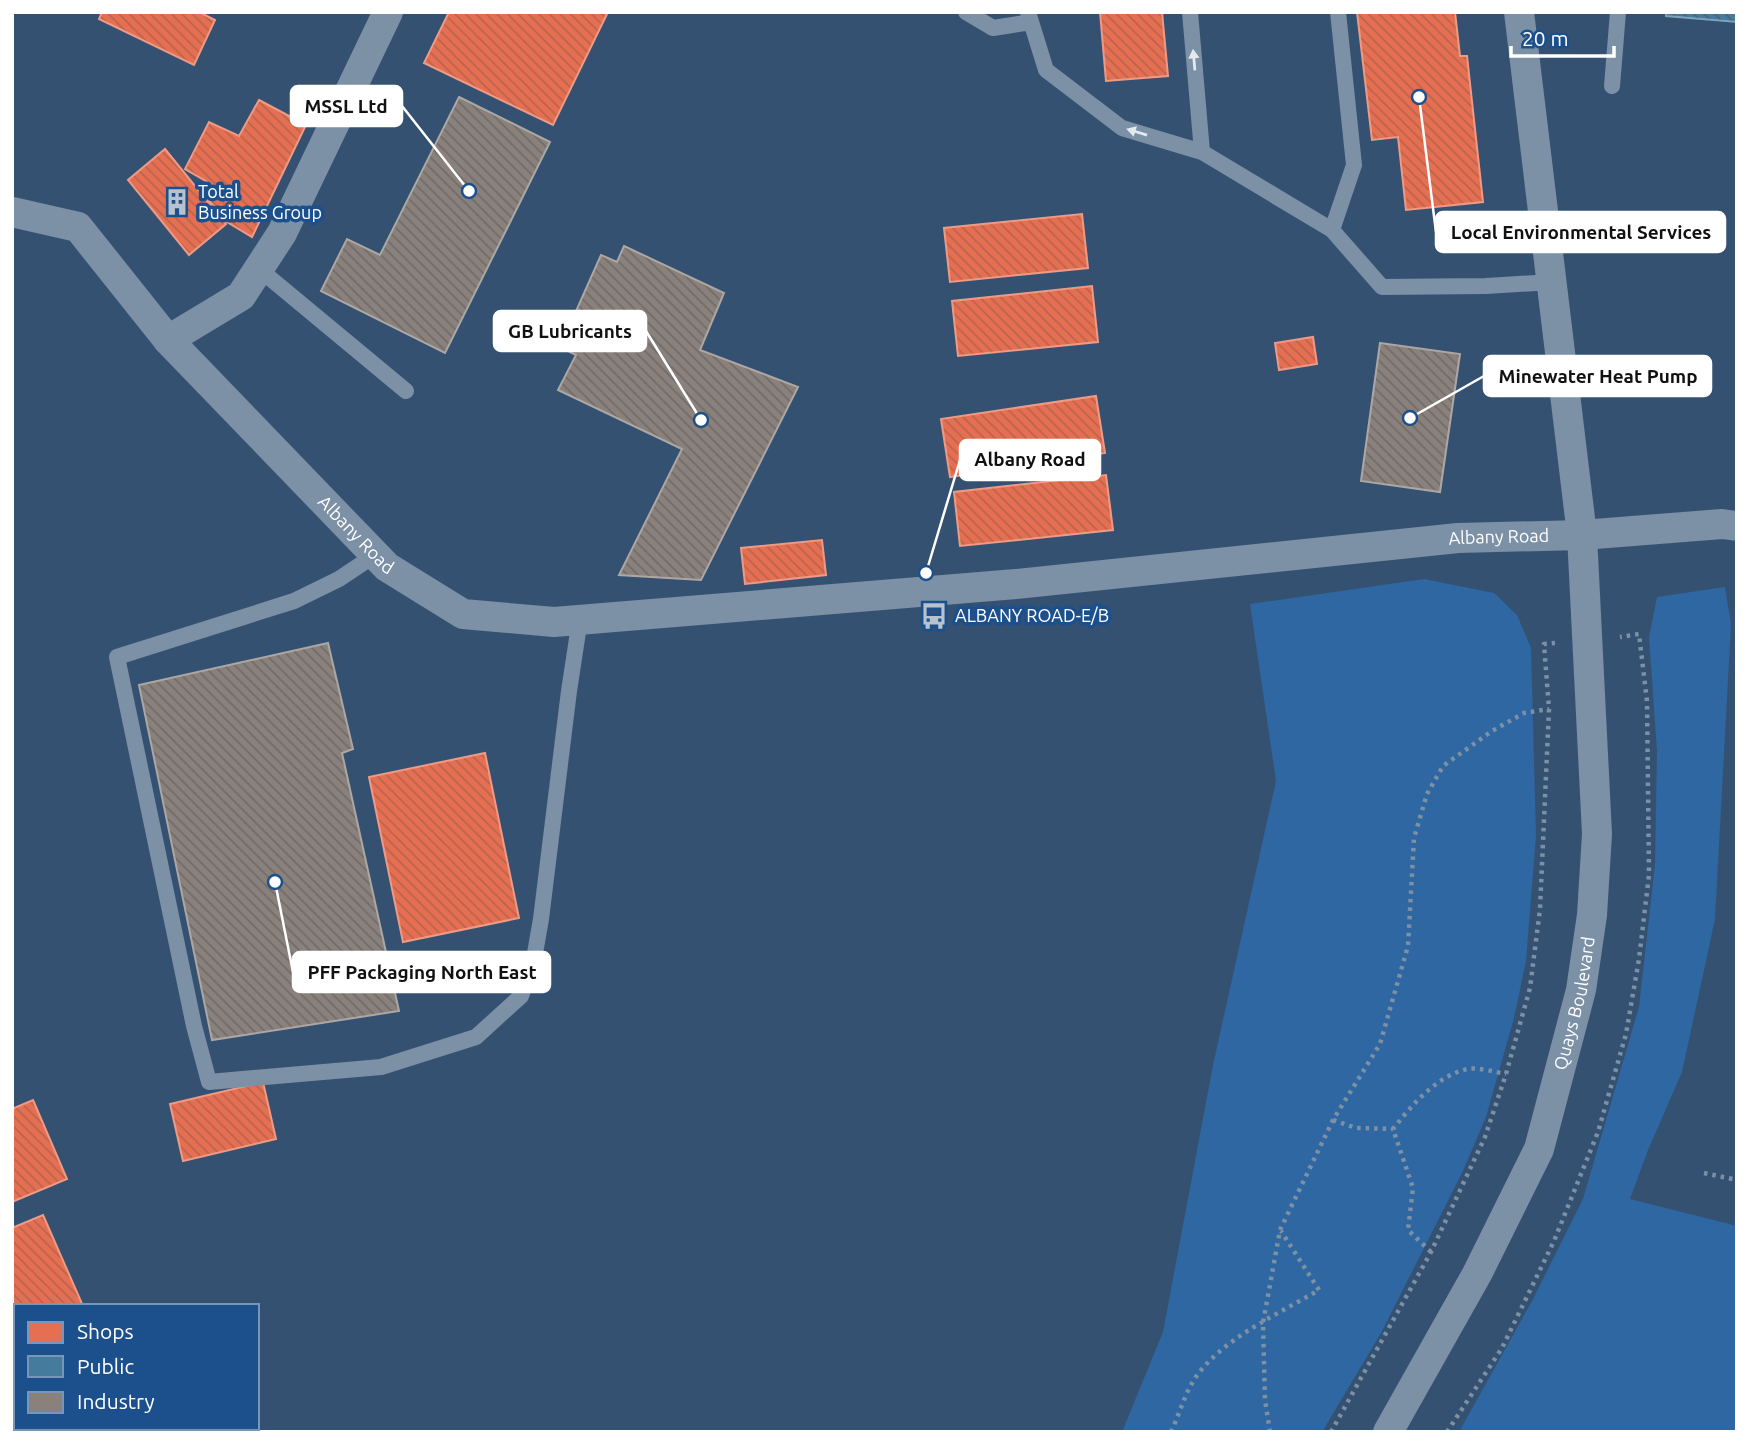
<svg xmlns="http://www.w3.org/2000/svg" width="1749" height="1444" font-family="Ubuntu,sans-serif">
<style>
.grass{fill:#2e67a2}
.shops{fill:url(#shops-back-hatch);stroke:#ee9a85;stroke-width:2}
.public{fill:url(#public-back-hatch);stroke:#7da3ba;stroke-width:2}
.industry{fill:url(#industry-back-hatch);stroke:#ada7a3;stroke-width:2}
.lines{fill:none;stroke-linecap:round;stroke-linejoin:round}
.path{stroke:#7c90a6;stroke-width:4.5;stroke-dasharray:3.5 5;stroke-linecap:butt}
.service{stroke:#7c90a6;stroke-width:16}
.minor{stroke:#7c90a6;stroke-width:30}
.oneway{fill:#e5e9ed}
.labels{text-anchor:middle;stroke-width:7;stroke-linejoin:round;paint-order:stroke}
.poi-label{font-size:18px;fill:#fff;stroke:#1b508c;text-anchor:start}
.street-label{font-size:18px;fill:#fff;stroke:#1b508c}
.leader{fill:none;stroke:#fff;stroke-width:2.5}
.callout-dot{fill:#fff;stroke:#1b508c;stroke-width:2.5}
.callout{fill:#fff;stroke:#fff;stroke-width:2.5}
.callout-label{font-size:19px;text-anchor:middle;font-weight:bold;fill:#111}
</style>
<defs>
<pattern id="shops-back-hatch" width="6" height="6" patternUnits="userSpaceOnUse" patternTransform="scale(1.75)"><rect width="6" height="6" fill="#e76f51"/><path d="M-1 5l2 2M0 0l6 6M5-1l2 2" fill="none" stroke="#b86450"/></pattern>
<pattern id="public-back-hatch" width="6" height="6" patternUnits="userSpaceOnUse" patternTransform="scale(1.75)"><rect width="6" height="6" fill="#457b9d"/><path d="M-1 5l2 2M0 0l6 6M5-1l2 2" fill="none" stroke="#486474"/></pattern>
<pattern id="industry-back-hatch" width="6" height="6" patternUnits="userSpaceOnUse" patternTransform="scale(1.75)"><rect width="6" height="6" fill="#8a817c"/><path d="M-1 5l2 2M0 0l6 6M5-1l2 2" fill="none" stroke="#716c69"/></pattern>
</defs>
<rect width="100%" height="100%" fill="#355172"/>
<path class="grass" d="M1424,579L1494,593L1517,615L1531,648L1536,836L1526,961L1514,1018L1486,1117L1463,1171L1381,1333L1322,1432H1122L1163,1332L1213,1065L1276,781L1250,604Z
M1725,587L1731,624L1715,919L1682,1072L1648,1150L1630,1199L1737,1226V1432H1459L1532,1301L1583,1199L1639,1007L1655,865L1657,751L1649,637L1657,597Z"/>
<path class="shops" d="M102,12H199L215,20L194,65L99,19Z
M449,12H608L553,125L424,63Z
M1100,12H1162L1168,76L1106,81Z
M1357,12H1455L1460,56H1467L1483,202L1406,210L1398,137L1372,140Z
M259,100L306,125L252,237L227,222L205,196L209,183L185,169L209,122L239,136Z
M165,149L226,224L189,255L128,180Z
M1082,214L1088,268L950,282L944,228Z
M1092,286L1098,342L958,356L952,301Z
M1313,337L1317,364L1279,370L1275,343Z
M1096,396L1105,453L950,477L941,419Z
M1106,475L1113,530L960,546L954,492Z
M822,540L826,575L745,584L741,548Z
M485,753L519,918L403,942L369,777Z
M263,1082L276,1139L183,1161L170,1104Z
M33,1100L67,1179L12,1202V1109Z
M43,1215L83,1306H16V1322L12,1314V1228Z
M12,1314L16,1322V1428H63L64,1432H12Z
M63,1428H136L138,1432H64Z"/>
<path class="public" d="M1666,12H1737V22L1666,16Z"/>
<path class="industry" d="M459,97L550,142L445,353L321,291L347,239L380,255Z
M624,246L724,293L700,350L798,387L701,580L619,575L682,449L558,390L576,355L560,347L601,255L617,262Z
M1380,343L1460,354L1440,492L1361,481Z
M328,643L353,749L342,753L399,1011L212,1040L139,685Z"/>
<g class="lines">
<path class="path" d="M1333,1120L1356,1128L1393,1129
M1704,1173L1737,1180
M1431,1252L1408,1230L1413,1188L1393,1129C1412,1105 1435,1077 1467,1069C1478,1067 1495,1072 1506,1074
M1171,1432C1181,1411 1186,1387 1202,1369C1232,1334 1280,1313 1319,1290L1281,1231
M1270,1432L1265,1400L1263,1323L1280,1230L1333,1120L1380,1044L1408,946L1414,838L1427,794L1443,766L1492,731L1524,713L1549,709
M1331,1432L1431,1252L1485,1137L1506,1074L1530,988L1540,909L1549,709L1544,644L1555,643
M1447,1432L1502,1348L1554,1241L1598,1132L1626,1034L1639,959L1649,875L1647,701L1639,634L1620,637"/>
<path class="service" d="M966,12L993,28L1031,22
M1028,12L1046,70L1122,128L1202,152L1332,230L1382,287L1486,286L1552,282
M1190,12L1202,152
M1612,86L1618,12
M1332,230L1354,165L1338,12
M259,269L406,391
M375,555L339,579L294,601L117,657L194,1026L209,1082L381,1067L476,1037L521,996L534,959L541,919L569,691L580,619"/>
<g class="minor">
<path id="s1" d="M12,212L78,227L168,340L387,567L463,614L554,622L1016,584L1458,538L1582,535L1722,524L1737,526"/>
<path d="M168,340L241,296L282,233L388,12"/>
<path id="s2" d="M1388,1432L1477,1274L1539,1149L1581,990L1592,915L1597,834L1582,535L1519,12"/>
</g>
</g>
<defs><path id="oneway-solid" d="M-6-.8H1V-3.2L6.5 0L1 3.2V.8H-6Z" transform="scale(1.75)"/></defs>
<g class="oneway">
<use href="#oneway-solid" transform="translate(1194 60) rotate(-95)"/>
<use href="#oneway-solid" transform="translate(1137 132) rotate(-163)"/>
</g>
<defs>
<symbol id="building-bare" viewBox="-9 -9 18 18"><path d="M-4-6H4V6H1V3H-1V6H-4ZM-2.5-4.3h1.7v1.8h-1.7ZM.8-4.3h1.7v1.8H.8ZM-2.5-1h1.7V.8h-1.7ZM.8-1h1.7V.8H.8Z" fill="#b8c2ce" stroke="#1b508c" stroke-width="2.5" paint-order="stroke"/></symbol>
<symbol id="bus-bare" viewBox="-9 -9 18 18"><path d="M-5-6H5V4H4V6H2V4H-2V6H-4V4H-5ZM-3.5-4V0h7V-4ZM-3.5 1.2v1.5H-2V1.2ZM2 1.2v1.5H3.5V1.2Z" fill="#b8c2ce" stroke="#1b508c" stroke-width="2.5" paint-order="stroke"/></symbol>
</defs>
<g fill-rule="evenodd">
<use href="#building-bare" x="158" y="183" width="38" height="38"/>
<use href="#bus-bare" x="915" y="597" width="38" height="38"/>
</g>
<g class="labels">
<g class="poi-label">
<text x="198" y="198">Total<tspan x="198" dy="21">Business Group</tspan></text>
<text x="955" y="622">ALBANY ROAD-E/B</text>
</g>
<g class="street-label">
<text dy="6" stroke="none"><textPath href="#s1" startOffset="483">Albany Road</textPath></text>
<text dy="6" stroke="none"><textPath href="#s1" startOffset="1657">Albany Road</textPath></text>
<text dy="6" stroke="none"><textPath href="#s2" startOffset="471">Quays Boulevard</textPath></text>
</g>
</g>
<path class="leader" d="M469 191L402 106M1419 97L1436 232M701 420L646 331M1410 418L1484 376M926 573L960 460M275 882L293 972"/>
<g class="callout-dot">
<circle cx="469" cy="191" r="7"/>
<circle cx="1419" cy="97" r="7"/>
<circle cx="701" cy="420" r="7"/>
<circle cx="1410" cy="418" r="7"/>
<circle cx="926" cy="573" r="7"/>
<circle cx="275" cy="882" r="7"/>
</g>
<g class="callout">
<rect x="291" y="86" width="111" height="40" rx="7"/>
<rect x="1436" y="212" width="289" height="40" rx="7"/>
<rect x="494" y="311" width="152" height="40" rx="7"/>
<rect x="1484" y="356" width="227" height="40" rx="7"/>
<rect x="960" y="440" width="140" height="40" rx="7"/>
<rect x="293" y="952" width="257" height="40" rx="7"/>
</g>
<g class="callout-label">
<text x="346" y="113">MSSL Ltd</text>
<text x="1581" y="239">Local Environmental Services</text>
<text x="570" y="338">GB Lubricants</text>
<text x="1598" y="383">Minewater Heat Pump</text>
<text x="1030" y="466">Albany Road</text>
<text x="422" y="979">PFF Packaging North East</text>
</g>
<rect width="1749" height="1444" fill="none" stroke="#ffffff" stroke-width="28"/>
<rect x="14" y="1304" width="245" height="126" fill="#1b508c" stroke="#7696ba" stroke-width="2"/>
<rect x="28" y="1322" width="35" height="21" fill="#e76f51" stroke="#7696ba" stroke-width="2"/>
<text x="77" y="1339" font-size="21" fill="#ffffff">Shops</text>
<rect x="28" y="1356" width="35" height="21" fill="#457b9d" stroke="#7696ba" stroke-width="2"/>
<text x="77" y="1374" font-size="21" fill="#ffffff">Public</text>
<rect x="28" y="1392" width="35" height="21" fill="#8a817c" stroke="#7696ba" stroke-width="2"/>
<text x="77" y="1409" font-size="21" fill="#ffffff">Industry</text>
<path d="M1511 46v10h103v-10" fill="none" stroke="#ffffff" stroke-width="3.5"/>
<text x="1522" y="46" font-size="21" fill="#ffffff" stroke="#1b508c" stroke-width="5" paint-order="stroke">20 m</text>
</svg>
